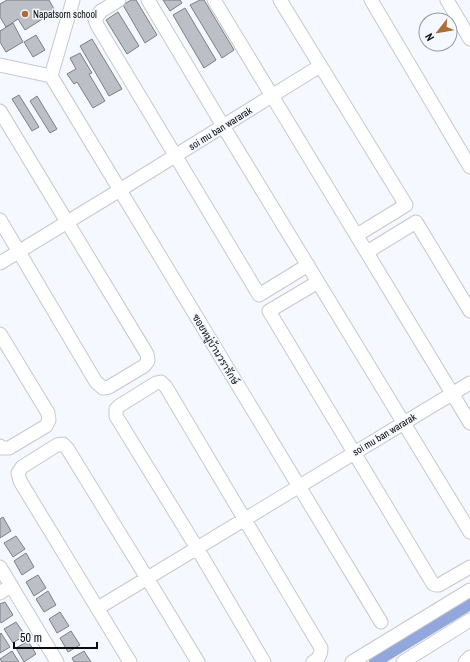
<svg xmlns="http://www.w3.org/2000/svg" width="470" height="662" font-family="'Archivo Narrow',Sarabun,sans-serif">
<style>
.lines{fill:none;stroke-linecap:round;stroke-linejoin:round}
.canal{stroke:#92a7dc;stroke-width:12}
.building{fill:#bcbfc5;stroke:#7c7f84}
.minor-casing{stroke:#c5c8ce;stroke-width:15}
.minor{stroke:#fff;stroke-width:13}
.poi-dot{fill:#ae6c37;stroke:#f5f8fe;stroke-width:1.5}
.labels{text-anchor:middle;stroke-width:3;stroke-linejoin:round;paint-order:stroke}
.poi-label{font-size:10px;fill:#0b0c0e;stroke:#f5f8fe;text-anchor:start}
.street-label{font-size:10px;fill:#0b0c0e;stroke:#f5f8fe}
</style>
<rect width="100%" height="100%" fill="#f5f8fe"/>
<g class="lines">
<path class="canal" d="M375,662L470,604"/>
</g>
<path class="building" d="M7,0H49L55,11L25,30L18,19L6,27L0,17V4Z
M131,0H136L157,35L145,43L123,5Z
M163,0H180L182,3L170,11Z
M200,0H204L234,50L222,58L190,5Z
M185,8L216,60L204,68L173,15Z
M118,12L139,46L127,54L106,20Z
M13,23L23,42L6,52L0,42V31Z
M36,35L45,50L33,57L24,42Z
M92,39L122,89L109,96L80,46Z
M80,53L92,73L89,74L105,101L93,108L77,82L74,84L67,74L76,69L70,58Z
M19,95L39,127L32,131L12,99Z
M37,96L57,129L50,133L30,101Z
M3,517L11,531L0,538V519Z
M16,536L25,549L13,557L4,543Z
M26,553L34,567L22,575L14,561Z
M38,575L46,588L34,596L26,582Z
M48,591L56,605L44,612L36,599Z
M5,602L13,615L1,623L0,621V604Z
M60,612L69,626L57,633L49,619Z
M16,622L25,635L13,643L4,629Z
M71,631L80,645L68,652L60,638Z
M1,633L10,647L0,653V634Z
M28,641L36,654L24,662L16,648Z
M12,651L19,662H2L0,659Z
M84,651L91,662H74L72,658Z"/>
<g class="lines">
<defs>
<path id="minor" d="M73,0L51,76L381,622
M119,0L101,11L95,19L97,25L259,295L308,265
M148,0L223,126L470,532
M214,0L470,423
M280,0L406,205L357,235
M371,0L470,167
M447,0L470,39
M0,65L51,76
M0,111L147,354L148,361L144,366L109,387L103,388L96,382L0,220
M367,252L416,222L470,311
M0,263L120,190L320,66
M318,282L269,311L433,584L436,585H439L470,567
M0,334L48,413L49,420L46,426L9,448H2L0,446
M0,567L57,662
M0,593L11,585
M98,608L470,383
M130,662L20,481L18,473L22,467L57,445L63,444L67,448L147,578L198,662
M264,662L197,548L116,416V409L119,406L156,383L161,382L166,387L321,648C321,655 319,659 313,662
M352,662L470,590
M403,662L470,620
M465,662L470,657"/>
</defs>
<use href="#minor" class="minor-casing"/>
<use href="#minor" class="minor"/>
</g>
<circle class="poi-dot" cx="25" cy="14" r="4"/>
<g class="labels">
<g class="poi-label">
<text x="33" y="18">Napatsorn school</text>
</g>
<g class="street-label">
<text transform="translate(220 128) rotate(-32)" y="4">soi mu ban wararak</text>
<text transform="translate(216 349) rotate(59)" y="4">ซอยหมู่บ้านวรารักษ์</text>
<text transform="translate(384 434) rotate(-31)" y="4">soi mu ban wararak</text>
</g>
</g>
<g transform="translate(438 32) rotate(239)"><circle r="19" fill="#f5f8fe" stroke="#979a9e"/>
<path d="M0-3L7 15L0 10L-7 15Z" fill="#ae6c37"/>
<text y="-6" font-size="11" font-weight="bold" text-anchor="middle" fill="#0b0c0e">N</text>
</g>
<path d="M14 642v6h83v-6" fill="none" stroke="#0b0c0e" stroke-width="2"/>
<text x="20" y="642" font-size="12" fill="#0b0c0e" stroke="#f5f8fe" stroke-width="3" paint-order="stroke">50 m</text>
</svg>
